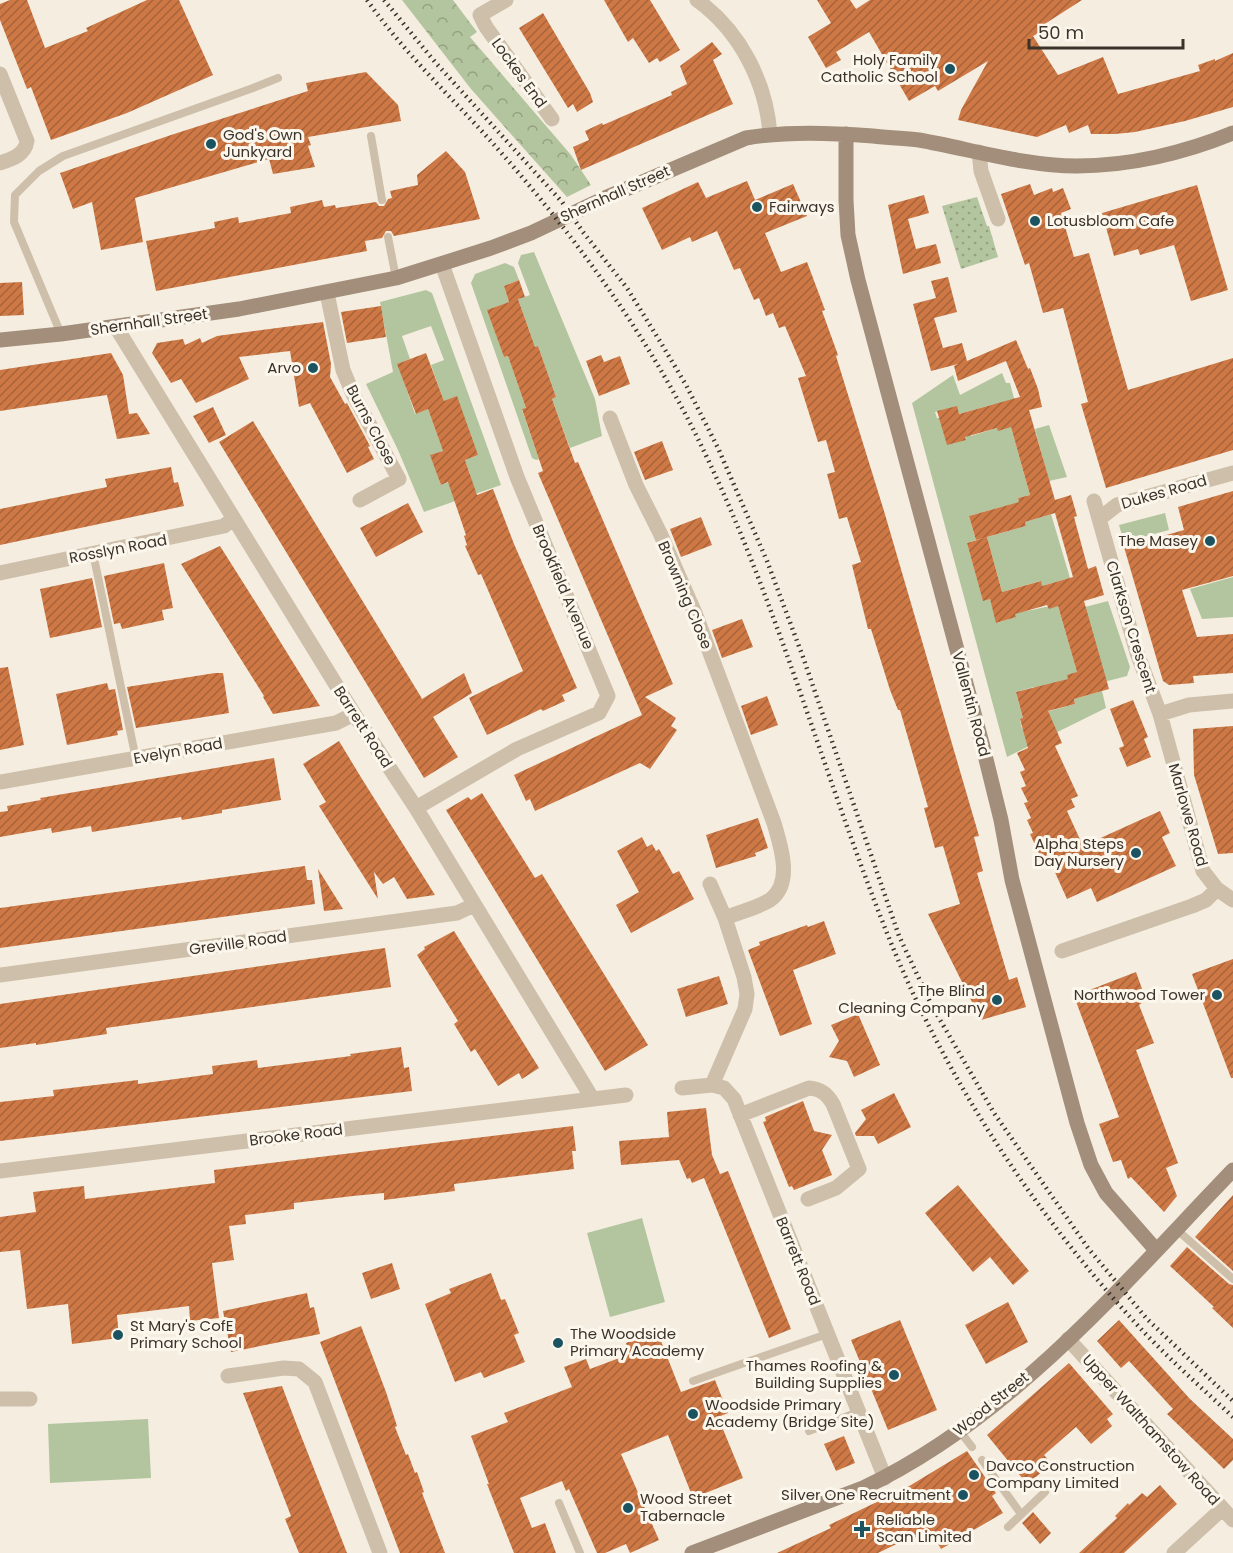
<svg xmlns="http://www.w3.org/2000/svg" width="1233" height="1553" font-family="Poppins,sans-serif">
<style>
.green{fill:#b3c59e;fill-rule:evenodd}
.forest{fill:url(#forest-crowns)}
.park{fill:url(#park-dots)}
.building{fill:url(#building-hatch)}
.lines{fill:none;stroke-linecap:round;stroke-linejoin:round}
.lane{stroke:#cebfaa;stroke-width:8}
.street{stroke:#cebfaa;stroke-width:15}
.secondary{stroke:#a28e7b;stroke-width:15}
.rail{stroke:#3b322a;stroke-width:4.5;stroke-dasharray:1.5 4.5;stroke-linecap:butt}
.poi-dot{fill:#1c5360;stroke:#fbf7ed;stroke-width:2}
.labels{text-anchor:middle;stroke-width:6;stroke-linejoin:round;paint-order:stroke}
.poi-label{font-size:15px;fill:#3b322a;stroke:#fbf7ed;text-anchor:start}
.street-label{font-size:15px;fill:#3b322a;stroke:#fbf7ed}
</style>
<defs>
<pattern id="forest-crowns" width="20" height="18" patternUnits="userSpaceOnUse" patternTransform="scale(1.5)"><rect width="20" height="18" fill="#b3c59e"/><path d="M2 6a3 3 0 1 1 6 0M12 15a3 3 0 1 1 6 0" fill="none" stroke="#93a181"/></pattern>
<pattern id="park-dots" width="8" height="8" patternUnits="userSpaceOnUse" patternTransform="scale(1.5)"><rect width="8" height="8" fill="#b3c59e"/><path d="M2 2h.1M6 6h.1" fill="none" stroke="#93a181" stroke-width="1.8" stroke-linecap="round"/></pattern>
<pattern id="building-hatch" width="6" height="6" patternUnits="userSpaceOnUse" patternTransform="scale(1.5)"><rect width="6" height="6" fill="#cd7845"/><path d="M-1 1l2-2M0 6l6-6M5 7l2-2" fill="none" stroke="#a8633a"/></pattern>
</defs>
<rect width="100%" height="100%" fill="#f5eee0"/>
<path class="green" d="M534,252L595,399L602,436L570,448L552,399L556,397L538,346L535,347L518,299L530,295L518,263L521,255Z
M505,263L514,267L519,280L504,286L509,302L488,310L504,357L508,356L526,408L522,410L539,459L536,460L532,458L471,283L475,274Z
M426,290L432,293L501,485L424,512L398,450L366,384L393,372L380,302ZM431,326L444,360L431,365L444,401L478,455L465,460L470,474L441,485L431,455L443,451L428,409L415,414L398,364L410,359L402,336Z
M1002,373L1006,383H1010L1015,402L991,405L959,414L946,409L935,412L937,418H939L966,440L965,435L970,434L971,436L997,428L1011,427L1030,495L1018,498L1020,502L969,516L976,540L967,543L983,600L990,599L997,623L1015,617L1014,610C1028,614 1043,605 1058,606L1077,672L1068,679L1035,691L1034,687L1016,692L1023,718L1020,720L1022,729L1035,715L1075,704L1074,699L1102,691L1106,708L1007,757L912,403L953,375L960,395Z
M1049,425L1067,477L1049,481L1035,429Z
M1165,513L1169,530L1124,542L1119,525Z
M1051,514L1070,578L1042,586L1040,581L1002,592L987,537L1026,526L1025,522Z
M1233,577V617L1202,619L1190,589Z
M1108,601L1130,667L1127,676L1100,683L1085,607Z
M642,1218L665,1302L610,1317L587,1233Z
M148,1419L151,1478L50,1483L48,1424Z"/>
<path class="forest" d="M402,0H453L477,32L470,37L571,155L591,185L567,197L471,89Z"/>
<path class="park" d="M977,197L987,226H989L998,257L961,269L942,206Z"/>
<path class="building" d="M10,0H27L45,48L88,31L86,28L147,0H179L213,75L127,113L51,140L31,87L27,89L0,20V4Z
M604,0H650L680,50L660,62L657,58L649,63L633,38L628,42Z
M817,0H850L856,9L870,0H1082L1040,27L1042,31L1033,36L1058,75L1103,57L1118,94L1200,71L1198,65L1215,59V61L1233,53V107L1185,121L1135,132L1115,134H1091L1088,125L1069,133L1066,125L1037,137L958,120L961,110L988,61L938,91L935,86L909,101L869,32L836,52L841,60L826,68L808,37L831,23Z
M543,13L590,93L593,102L577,112L573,104L568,108L519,28Z
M712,42L722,54L713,60L733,104L581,170L573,147L589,140L585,131L602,123L603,125L672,95L671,92L687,84L680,66Z
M366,72L398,105L401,121L308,137L311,145L308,146L315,167L273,174L269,159L135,198L143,242L101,250L92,202L73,209L60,173L171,135L308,91L306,83Z
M446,151L465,172L480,219L394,236L391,231H386L382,238L365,241L367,251L156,291L146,241L215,228L214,222L238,217L239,223L291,213L290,207L322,200L324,207L335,205L336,208L376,202L379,206H384L388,199L392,198L390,191L418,185L417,175Z
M747,181L755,200L793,184L807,216L765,233L781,272L807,262L825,310L822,311L838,355L836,356L884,511L979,836L974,837L983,871L977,873L1009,980L1017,977L1026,1007L981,1020L928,914L960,904L943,846L935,848L924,808L928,807L900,710H898L890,690L871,629H868L852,565L861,562L847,517L839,519L827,474L835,472L826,440L818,442L798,378L806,376L785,326L779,328L773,313L766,316L759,298L754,300L740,268L734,270L717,231L692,242L690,237L662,250L642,208L698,182L706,198Z
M1030,184L1034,195L1052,188L1053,192L1063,188L1071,209L1061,213L1074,257L1089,253L1128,390L1233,358V450L1106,488L1081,404L1088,402L1063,308L1043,313L1029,263L1025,265L1001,194Z
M1197,185L1228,290L1191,301L1174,245L1140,255L1138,249L1114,256L1102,213Z
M924,195L929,213L908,219L916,249L936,244L941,263L903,274L888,205Z
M948,277L957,312L934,318L943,348L962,343L967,361L1016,340L1028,369L1030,368L1038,389L1042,407L1029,410L1055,500L1071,495L1077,516L1074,517L1088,569L1096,566L1104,595L1084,601L1109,689L1074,699L1075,704L1048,711L1062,743L1055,746L1078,796L1071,799L1075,807L1067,811L1083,846L1160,811L1170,833L1162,837L1176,866L1097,902L1091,888L1067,899L1049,859L1043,862L1030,834L1033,833L1027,820L1031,818L1024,803L1028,802L1021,788L1026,786L1020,772L1025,770L1017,753L1028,748L1020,719L1023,718L1016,692L1068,679L1067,675L1077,672L1058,606L1049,609L1047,605L1015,614L1016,617L996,623L990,599L983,601L967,543L987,537L1002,592L1041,581L1042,586L1073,577L1055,513L1025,522L1026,526L976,540L969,516L1019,502L1018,498L1030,495L1011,427L998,431L997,428L965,437L966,440L947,445L937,411L957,406L959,414L1020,397L1006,361L958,381L954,366L958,364L931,371L913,304L936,298L931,281Z
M519,280L525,297L518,299L535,347L538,346L556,397L552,399L575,463L578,462L673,684L645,697L676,718L671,726L677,730L650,769L640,763L535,811L530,799L526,801L514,775L642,715L538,473L543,471L522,409L526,408L508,356L504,357L487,310L509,302L504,286Z
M22,282L24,315L0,316V283Z
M381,306L386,337L347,343L341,312Z
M323,322L331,364L330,377L345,404L347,403L370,446L368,447L374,459L347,473L310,403L299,407L290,351L239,357L249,379L196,403L181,379L171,383L152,353L157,343L183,339L185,345L200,338L202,343L217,336Z
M111,353L123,375L129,414L137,413L150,434L117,439L107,395L0,411V370Z
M426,353L444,401L457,396L478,455L465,460L477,495L493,489L514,544L577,688L562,695L565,701L543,711L541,709L487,735L469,698L523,671L481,574L478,575L465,546L467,545L464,536L466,535L448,482L441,485L430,455L443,451L428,409L416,414L397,364Z
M601,355L604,362L620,356L630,384L599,396L586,361Z
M213,407L226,435L209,443L193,416Z
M253,421L421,697L422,699L464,673L472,693L433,717L458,757L424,778L219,442Z
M662,441L673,470L645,480L634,452Z
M171,467L174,483L178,482L184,506L0,545V509L107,487L105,479Z
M1233,491V576L1182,590L1197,637L1233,634V673L1193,676L1194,683L1169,685L1163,681L1124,547L1184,530L1178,507Z
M408,503L423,532L376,557L360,528Z
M701,517L712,545L681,557L670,529Z
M220,546L268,622L320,706L273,714L263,697L264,696L181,564Z
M164,563L173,608L162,610L164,620L122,629L120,623L114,624L104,576Z
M92,578L102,627L50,638L40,589Z
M742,619L753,647L722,658L712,630Z
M8,667L24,745L0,750V668Z
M215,673H223L229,713L136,728L127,687Z
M107,683L109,690L115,689L123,730L117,731L118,735L67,745L56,694Z
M767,696L778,725L751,735L741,706Z
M1133,700L1148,737L1144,739L1151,757L1127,767L1119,748L1124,746L1110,709Z
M1233,726V853L1218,854L1194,775L1193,729Z
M339,741L362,779L435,895L407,899L394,877L383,884L374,872L378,899L319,806L326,802L303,764Z
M274,758L281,800L222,810V813L182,820L181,817L92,832L91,826L52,833L51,828L0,837V812L8,811L7,806L41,800L40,798Z
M482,793L535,878L542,874L648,1045L605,1071L446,810L468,797L471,800Z
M758,818L768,848L755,853L756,856L716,868L706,835Z
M642,837L647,847L652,844L656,851L659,849L673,874L679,871L694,899L631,933L616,905L639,892L617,851Z
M305,866L307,880H312L315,904L0,948V908Z
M318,869L343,909L324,911Z
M824,921L836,954L793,970L812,1024L780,1036L748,950L760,945L759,942L807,925L808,927Z
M454,931L539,1068L522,1079L519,1073L498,1086L475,1049L471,1052L454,1024L458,1021L417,955L425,949L424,947Z
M385,948L391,987L106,1028L107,1034L36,1045V1043L0,1048V1004Z
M1233,959V1078H1231L1192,974Z
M1136,972L1146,1000L1139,1005L1154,1043L1136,1050L1178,1163L1166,1168L1177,1196L1164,1212L1131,1177L1128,1179L1121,1160L1113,1162L1099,1124L1119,1117L1074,996Z
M719,976L728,1004L686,1017L677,989Z
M858,1014L880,1065L854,1077L847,1061L829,1057L839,1041L831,1025Z
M401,1047L404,1068L409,1067L412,1091L0,1141V1102L54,1096L53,1090L138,1080V1084L213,1074L212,1066L257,1060L258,1068L351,1056L350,1054Z
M894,1093L911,1127L878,1144L874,1136H856L855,1133L866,1119L861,1110Z
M803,1101L814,1131L832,1135L822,1150L832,1175L794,1190L792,1186L789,1187L763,1122L766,1121L765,1117Z
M706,1108L712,1155L720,1174L728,1171L791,1329L769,1338L704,1178L692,1183L690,1178L687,1179L679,1160L621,1165L619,1141L669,1137L667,1112Z
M573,1126L576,1151H572L574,1169L454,1184L455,1191L384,1200V1193L353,1196L294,1203V1209L245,1215L246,1224L229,1226L234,1260L212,1263L219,1318L190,1321L189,1306L117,1315L119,1338L72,1344L68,1304L27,1309L20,1250L0,1252V1217L36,1212L33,1192L84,1186L85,1199L215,1183L214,1170Z
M958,1185L1029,1271L1013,1285L990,1257L973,1272L925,1213Z
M1233,1195V1271L1195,1237Z
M1187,1247L1229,1284L1233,1285V1328L1212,1308L1214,1307L1170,1266Z
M392,1263L400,1289L371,1299L362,1273Z
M491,1273L501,1300L505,1299L519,1333L514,1335L525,1362L484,1378L481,1372L455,1382L425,1304L451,1293L449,1289Z
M307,1293L310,1308L314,1307L320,1334L231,1352L223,1311Z
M1008,1302L1028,1342L986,1364L965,1325Z
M900,1320L937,1410L888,1430L851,1340Z
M1119,1320L1190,1399L1233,1439V1460L1224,1469L1167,1414L1173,1409L1129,1361L1121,1368L1097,1341Z
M361,1326L386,1392L397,1426L395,1427L406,1455L408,1454L415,1473L417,1472L424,1492L422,1493L445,1553H400L320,1342Z
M657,1331L681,1392L715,1380L728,1413L718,1417L743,1478L693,1498L668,1435L621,1454L659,1540L630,1553L626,1544L605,1553H597L569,1489L566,1491L562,1481L520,1498L532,1528L545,1523L556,1553H514L487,1484H489L471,1436L508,1422L504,1413L572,1387L564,1367L586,1359L590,1369L630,1354L626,1343Z
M1069,1363L1113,1414L1107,1419L1112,1426L1091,1444L1076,1427L1044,1455L1052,1464L1027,1484L987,1435Z
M282,1386L296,1423L347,1553H299L285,1519L291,1516L243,1393Z
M844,1436L855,1463L836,1471L824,1444Z
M967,1451L996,1493L992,1496L1003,1513L941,1549L931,1531L914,1538L913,1536L878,1553H777L831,1528L829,1525L906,1488Z
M1160,1485L1177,1504L1124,1553H1079L1117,1518L1115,1516L1128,1503L1129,1505L1142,1493L1147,1497Z
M1033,1512L1051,1533L1040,1544L1022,1523Z"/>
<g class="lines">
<path class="lane" d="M371,136L382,200
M388,237L396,278
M61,334L14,222L15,195L39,171L63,156L253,88L278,78
M93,553L136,759
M1176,1229L1233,1279
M693,1381L827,1334
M959,1430L972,1447
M809,1431L858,1412
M982,1460L1021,1514
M559,1503L580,1553
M1008,1527L1045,1492"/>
<path class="street" d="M506,0L480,15L486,27L552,119
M697,0C740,31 766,82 770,134
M0,74L27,141C25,155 12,159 0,163
M979,152L981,171L998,219
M327,293L343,370L353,394L399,479L360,500
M116,327L354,714L416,808L592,1098
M610,418L636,485L660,533L695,613L774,823C780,844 794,883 770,900C757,908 740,912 725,918
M1099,519L1117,505L1233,473
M0,573L224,526L233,519
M1160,714L1189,705L1233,701
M0,782L336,723L354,714
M416,808L517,749L599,713L608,696L517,477L442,264
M710,884L725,918L744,977L747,994L745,1009L712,1085
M1217,889L1233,900
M1062,951L1192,906L1206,900L1217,889L1203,871L1160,714L1137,653L1094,501
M0,975L457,913L474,905
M682,1088L712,1085L724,1088L734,1099L885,1478
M740,1115L809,1088C821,1089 827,1094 833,1104L859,1169L836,1188L808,1199
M0,1171L626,1095
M1068,1339L1233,1520
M228,1376L284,1368L299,1369L315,1382L380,1553
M0,1399H30
M1174,1553L1222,1509"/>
<path class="secondary" d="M846,134V200L848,235L858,280L983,747L1001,820L1012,880L1077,1123L1091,1165L1106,1193L1156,1250
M0,340L61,334L239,309L396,278L491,248L531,233L605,198L746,138C788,131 831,133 873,136C889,138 904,138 919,140C970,149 1025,166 1077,166C1129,166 1185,153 1233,133
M692,1553L863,1488C1010,1419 1122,1285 1233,1170"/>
<path class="rail" d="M367,0C402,50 448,94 489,139C566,225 636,319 689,421C773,585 819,763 887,933C944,1077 1036,1216 1141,1329C1170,1360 1202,1388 1233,1417
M384,0L435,62L562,202L583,232L627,288L661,343L686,385L718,448L767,561L803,657L899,936L932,1006L994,1113L1088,1248L1147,1319L1233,1401"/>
</g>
<g class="poi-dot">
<circle cx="950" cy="69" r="6"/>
<circle cx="211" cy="144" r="6"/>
<circle cx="757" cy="207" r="6"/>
<circle cx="1035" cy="221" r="6"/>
<circle cx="313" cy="368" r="6"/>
<circle cx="1210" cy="541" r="6"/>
<circle cx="1136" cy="853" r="6"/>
<circle cx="1217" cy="995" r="6"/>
<circle cx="997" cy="1000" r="6"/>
<circle cx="118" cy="1335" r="6"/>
<circle cx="558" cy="1343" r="6"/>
<circle cx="894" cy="1375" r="6"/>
<circle cx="693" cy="1414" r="6"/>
<circle cx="974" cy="1475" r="6"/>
<circle cx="963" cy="1495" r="6"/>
<circle cx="628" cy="1508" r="6"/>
<path d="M859 1520h6v6h6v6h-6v6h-6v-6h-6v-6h6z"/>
</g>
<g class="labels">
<g class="poi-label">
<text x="938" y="65" text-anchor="end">Holy Family<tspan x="938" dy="17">Catholic School</tspan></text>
<text x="223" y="140">God's Own<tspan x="223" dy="17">Junkyard</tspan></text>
<text x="769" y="212">Fairways</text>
<text x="1047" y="226">Lotusbloom Cafe</text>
<text x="301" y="373" text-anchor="end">Arvo</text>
<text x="1198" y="546" text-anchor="end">The Masey</text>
<text x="1124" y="849" text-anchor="end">Alpha Steps<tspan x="1124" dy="17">Day Nursery</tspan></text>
<text x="985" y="996" text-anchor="end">The Blind<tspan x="985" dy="17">Cleaning Company</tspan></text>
<text x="1205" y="1000" text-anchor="end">Northwood Tower</text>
<text x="130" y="1331">St Mary's CofE<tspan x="130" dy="17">Primary School</tspan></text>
<text x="570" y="1339">The Woodside<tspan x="570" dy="17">Primary Academy</tspan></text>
<text x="882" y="1371" text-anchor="end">Thames Roofing &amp;<tspan x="882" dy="17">Building Supplies</tspan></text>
<text x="705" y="1410">Woodside Primary<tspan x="705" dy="17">Academy (Bridge Site)</tspan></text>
<text x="986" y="1471">Davco Construction<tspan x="986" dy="17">Company Limited</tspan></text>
<text x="951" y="1500" text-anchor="end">Silver One Recruitment</text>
<text x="640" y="1504">Wood Street<tspan x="640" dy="17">Tabernacle</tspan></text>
<text x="876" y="1525">Reliable<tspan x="876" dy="17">Scan Limited</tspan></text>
</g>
<g class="street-label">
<text transform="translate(519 73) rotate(54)" y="5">Lockes End</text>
<text transform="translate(615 194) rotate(-24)" y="5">Shernhall Street</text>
<text transform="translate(149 322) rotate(-8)" y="5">Shernhall Street</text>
<text transform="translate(371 425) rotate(62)" y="5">Burns Close</text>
<text transform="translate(1164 492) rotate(-16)" y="5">Dukes Road</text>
<text transform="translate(118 549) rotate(-11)" y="5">Rosslyn Road</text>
<text transform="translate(563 587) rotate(67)" y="5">Brookfield Avenue</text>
<text transform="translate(685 595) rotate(67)" y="5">Browning Close</text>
<text transform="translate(1131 627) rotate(73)" y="5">Clarkson Crescent</text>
<text transform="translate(971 704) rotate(75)" y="5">Vallentin Road</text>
<text transform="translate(363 727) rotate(57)" y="5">Barrett Road</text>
<text transform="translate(178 751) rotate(-10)" y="5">Evelyn Road</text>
<text transform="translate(1188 815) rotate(74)" y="5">Marlowe Road</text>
<text transform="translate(238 943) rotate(-8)" y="5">Greville Road</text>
<text transform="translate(296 1135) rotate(-7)" y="5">Brooke Road</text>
<text transform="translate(798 1261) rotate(68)" y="5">Barrett Road</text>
<text transform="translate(991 1404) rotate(-39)" y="5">Wood Street</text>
<text transform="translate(1151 1430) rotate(48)" y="5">Upper Walthamstow Road</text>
</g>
</g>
<path d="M1029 39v9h154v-9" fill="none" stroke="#3b322a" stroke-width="3"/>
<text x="1038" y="39" font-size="18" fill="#3b322a" stroke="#fbf7ed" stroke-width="4.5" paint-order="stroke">50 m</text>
</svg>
